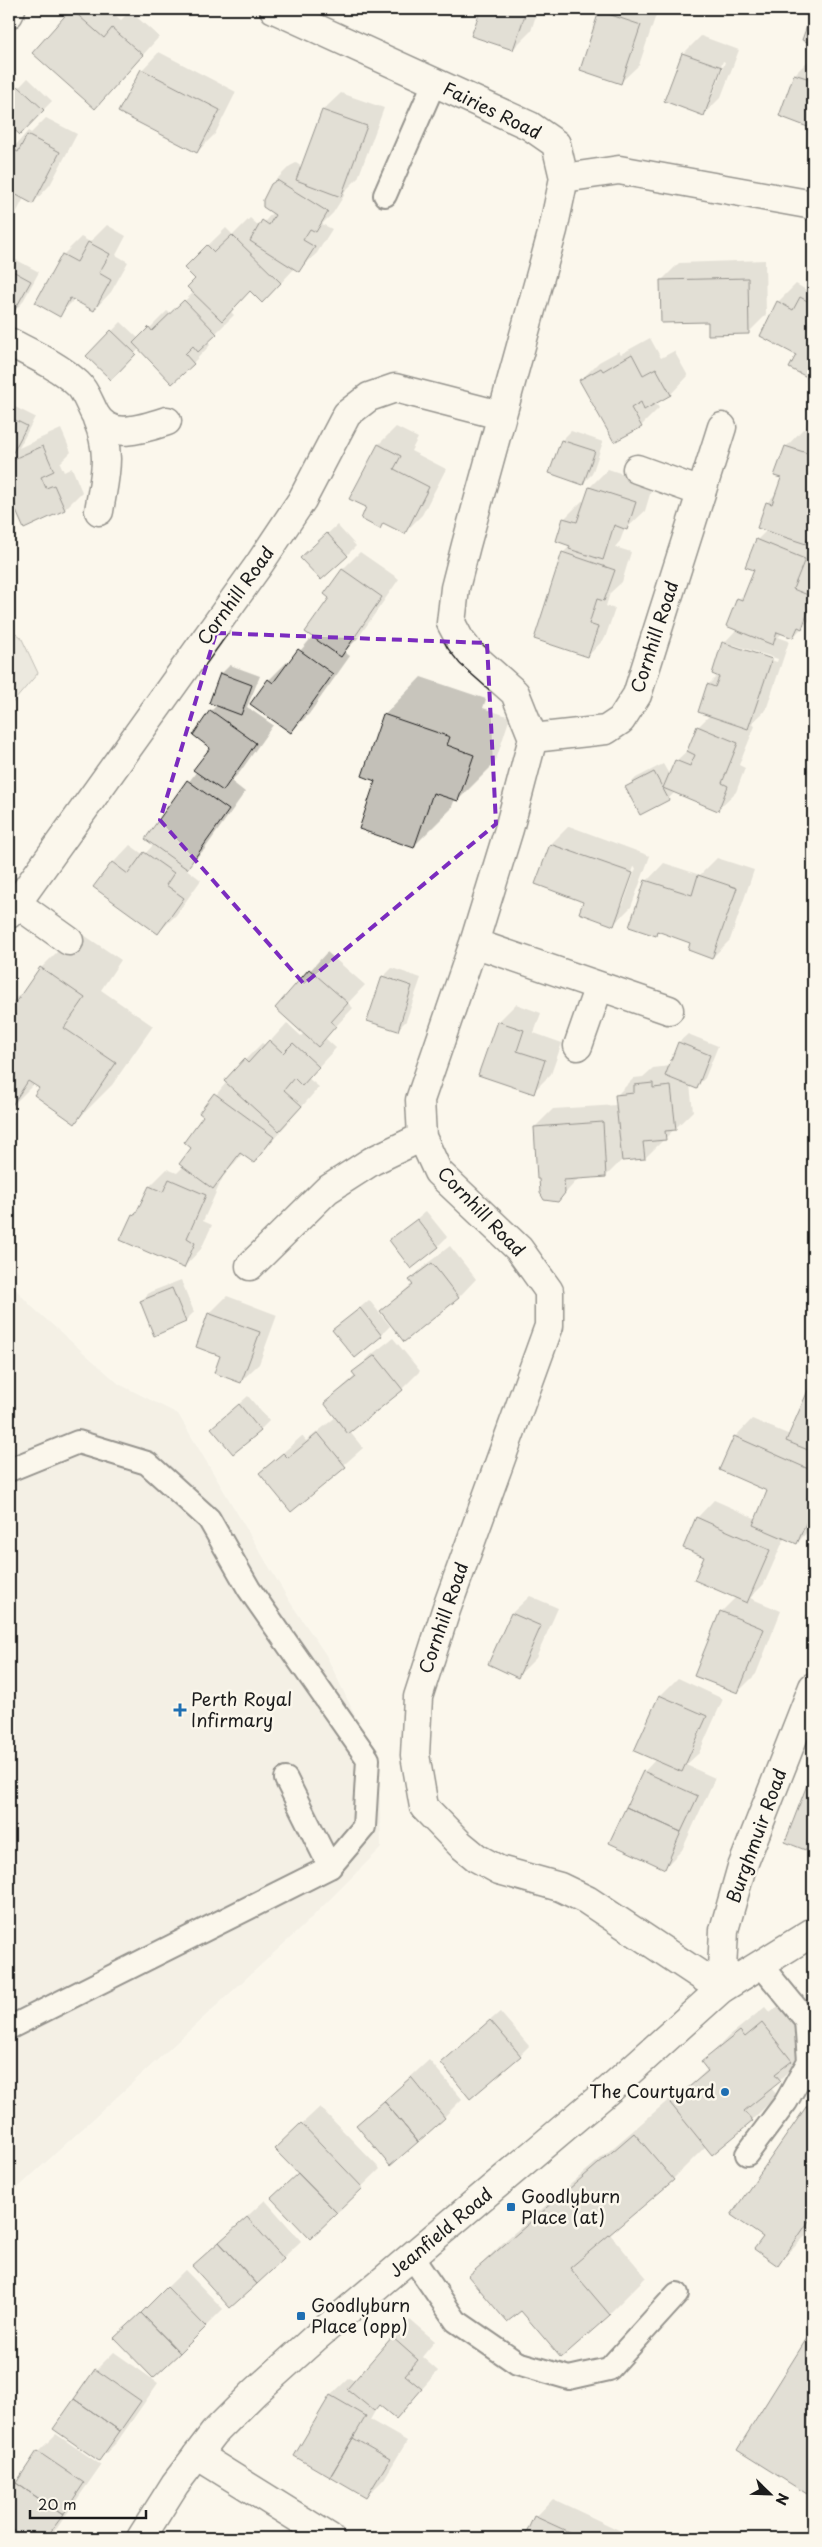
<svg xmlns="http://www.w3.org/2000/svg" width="822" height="2547" font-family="'Playpen Sans',sans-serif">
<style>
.built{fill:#eae6dc}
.green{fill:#dad7ce;stroke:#7b7a75}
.shadow{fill:#0003;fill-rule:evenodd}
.building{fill:#c3c0b8;stroke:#1c1c1c}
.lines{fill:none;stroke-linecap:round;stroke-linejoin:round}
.lane-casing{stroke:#1c1c1c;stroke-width:26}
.street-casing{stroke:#1c1c1c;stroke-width:31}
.secondary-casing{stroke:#1c1c1c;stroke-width:31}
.lane{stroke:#fbf7ec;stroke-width:22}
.street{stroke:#fbf7ec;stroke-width:28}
.secondary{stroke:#fbf7ec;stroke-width:28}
.marked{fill:none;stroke:#7b2cbf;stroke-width:4;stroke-dasharray:10 6;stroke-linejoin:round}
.poi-dot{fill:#1f6fb2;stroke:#fbf7ec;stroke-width:2}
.labels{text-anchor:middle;stroke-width:5;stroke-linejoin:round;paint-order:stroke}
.street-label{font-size:18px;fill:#1c1c1c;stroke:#fbf7ec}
.poi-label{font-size:18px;fill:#1c1c1c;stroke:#fbf7ec;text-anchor:start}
</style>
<rect width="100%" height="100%" fill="#fbf7ec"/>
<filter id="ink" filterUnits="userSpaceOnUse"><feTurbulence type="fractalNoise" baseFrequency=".02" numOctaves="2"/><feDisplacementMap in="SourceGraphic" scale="10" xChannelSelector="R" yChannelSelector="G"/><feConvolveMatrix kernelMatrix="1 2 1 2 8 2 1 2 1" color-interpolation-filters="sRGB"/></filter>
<g filter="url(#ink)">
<path class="built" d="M9,1282L31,1306L119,1384L178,1414L290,1602L326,1655L379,1765L381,1848L300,1929L9,2196Z"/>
<path class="green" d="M9,628L21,637L38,673L9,707Z"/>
<path class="shadow" d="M73,9H108L121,20L130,11L159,37L95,108L33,53Z
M482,9H538L531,31L513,49L473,35Z
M603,9H658L639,65L621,82L600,12Z
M701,36L739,50L721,97L704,114L683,54ZM723,61L725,62L713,95H710Z
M159,52L236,92L215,134L197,152L142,70Z
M813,56V128L780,116L795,74Z
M28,78L52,101L20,134L9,123V98Z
M341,93L384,108L358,178L343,193L345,194L333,213L322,224L332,229L317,253L299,270L295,268L280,284L250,290L230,311L234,315L207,342L210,345L193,363L140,348L111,378L88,356L121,322L139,339L167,311L171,314L194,292L197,279L185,268L226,228L233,235L250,218L260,227L273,212L272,184L290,166L296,163L302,167L323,110Z
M46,118L77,134L50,185L33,203L24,198L9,227V153L28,131L31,133Z
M107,225L126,236L116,255L128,262L111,292L94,310L75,299L59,315L63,255L81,237L90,242Z
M11,257L39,272L22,303L13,312L9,309V259Z
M765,260L766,315L748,333L661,281L679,263Z
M796,284L808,291L813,286V378L791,367L798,354L778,302Z
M650,338L661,358L674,351L688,376L671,394L655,402L659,408L641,426L581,380L599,362L619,351L621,354Z
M9,404L35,417L19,448L61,429L71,452L60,463L64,472L72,468L82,492L65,509L25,527L9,492Z
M396,427L418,438L411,451L446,469L422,515L405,532L385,522L380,527L368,507L379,444Z
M803,429L813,432V534L811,537L813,538V564L810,572L813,573V617L793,637L783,633L778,637L789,641L766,710L751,724L755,726L739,765L745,768L736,792L718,809L675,792L668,799L627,787L636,778L663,764L670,776L676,761L690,748L698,727L710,715L708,685L718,675L724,643L737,629L739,599L748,590L756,569L757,540L767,530V503L777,492L782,478L786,447ZM732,644L778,659L777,662L732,647Z
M571,431L603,442L592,474L583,483L551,473L562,440Z
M608,469L653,484L645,511L627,528H625L620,541L615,547L631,552L622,582L610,593L606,606L615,609L605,638L588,656L563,553L571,545L564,519L582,501L585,502L590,487Z
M337,525L356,546L347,555L311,549Z
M360,552L399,579L358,638L344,652L350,656L309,714L291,732L269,680L287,662L289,664L313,636L342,570Z
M230,665L260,676L247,707L273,725L240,772L231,781L245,792L204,850L185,868L201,880L176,915L158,933L113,863L130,845L144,855L154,844L146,839L197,771L212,747L211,711L217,705L221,674Z
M421,677L486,699L483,708L510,717L495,763L458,800L455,799L451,809L414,846L377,780L384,715Z
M569,826L650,856L631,907L614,924L585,901L536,883L551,844ZM634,867L636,868L623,905H620Z
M717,858L754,870L730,940L712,958L692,942L660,931L655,935L647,881L664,863L700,875Z
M78,931L121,960L101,990L153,1026L112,1085L75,1122L34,1084L9,1109V1005L20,994L22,995L41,968Z
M327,952L365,985L348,1003L353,1008L325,1038L336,1048L308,1078L319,1087L254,1162L243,1153L223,1177L203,1221L212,1225L201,1249L184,1267L133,1215L140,1207L150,1186L167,1169L177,1173L184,1166L205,1116L201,1113L245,1060L262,1043L266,1046L287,1023L301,1036L304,1033L276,1008Z
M392,968L421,978L406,1021L397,1030L383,977Z
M516,1004L541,1013L534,1033L562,1043L551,1074L533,1092L498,1022Z
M688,1034L718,1046L705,1078L696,1087L690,1085L693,1111L645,1158L622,1160L606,1176L579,1178L558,1201L535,1127L553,1109L617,1105L616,1096L634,1078L643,1077L653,1068L670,1066L679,1042Z
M426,1211L447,1237L438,1246L391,1240Z
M450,1246L476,1279L459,1297L405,1340L382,1311L413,1283L410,1280L428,1263Z
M181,1280L194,1312L185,1321L141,1301L150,1292Z
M227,1296L277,1315L259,1364L241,1381L222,1355L209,1314Z
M369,1300L390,1326L381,1335L341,1324Z
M393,1338L420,1371L402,1389L349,1431L363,1448L291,1511L260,1473L302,1436L306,1441L336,1417L325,1403L356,1375L354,1373L371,1355Z
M813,1382V1526L797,1543L785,1537L764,1584L750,1598L781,1611L756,1674L738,1692L721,1612L736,1597L706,1556L697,1518L714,1500L757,1519L769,1490L735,1437L752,1419L790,1435Z
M248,1396L269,1421L260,1430L221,1420Z
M530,1596L558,1608L536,1658L518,1676L490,1663L512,1613Z
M678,1678L723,1699L699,1753L686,1765L715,1778L682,1850L665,1867L644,1772L656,1759L660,1696Z
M813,1775V1852L786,1841Z
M787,1999L805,2055L771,2088L777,2095L752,2120L706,2146L673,2179L609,2233L646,2277L609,2314L521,2309L469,2276L507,2239L672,2097L675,2100L708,2069L703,2062L728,2037L765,2007L770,2013Z
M500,2012L529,2046L520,2055L451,2054Z
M429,2060L462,2099L444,2117L357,2126Z
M813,2099V2228L778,2264L764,2236L733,2214Z
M320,2107L380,2169L310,2237L294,2131Z
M265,2200L301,2241L283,2258L194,2266Z
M185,2270L223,2309L205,2327L134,2320Z
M410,2320L435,2341L422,2357L438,2371L396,2418L379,2404L370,2420L407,2441L384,2479L366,2497L295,2455L331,2395L349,2378L355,2381Z
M813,2330V2486L807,2492L739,2449Z
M114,2352L158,2383L117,2442L99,2460L54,2428L96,2370Z
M56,2434L101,2465L57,2528L47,2538H9V2495L38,2452Z
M553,2499L621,2531L618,2538H526L536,2517Z"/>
<path class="building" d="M71,9L104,38L112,28L143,55L95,109L32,53Z
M481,9H527L513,50L471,36Z
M813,9V44L802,40Z
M599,11L641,25L621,84L580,70Z
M682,53L722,67L704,116L664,101Z
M141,69L220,110L197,153L118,112Z
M794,74L813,80V129L779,116Z
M18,86L44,110L20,135L9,125V96Z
M322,110L367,126L341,197L296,180Z
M27,135L60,152L33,204L9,191V150L10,148L18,152Z
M277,180L328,212L316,232L310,229L303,240L315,247L299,272L250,241L262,220L269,225L275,215L263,207V200L271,184Z
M9,201L14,204L9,214Z
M232,235L281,283L262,303L250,291L222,321L187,287L195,279L184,268L207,245L214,252Z
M88,242L110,254L99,273L111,280L94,311L70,298L60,317L35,303L62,254L77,262Z
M9,269L31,281L13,313L9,311Z
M748,278L749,334L708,335V322L661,323L660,280Z
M800,297L813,304V380L789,368L796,355L760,336L777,301L793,310Z
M184,300L217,334L198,352L193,346L185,354L194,364L172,384L133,343L149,327L152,331Z
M111,330L136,354L111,380L86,356Z
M632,354L643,375L656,368L671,395L644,410L641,402L631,408L642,427L614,442L579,380L601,368L603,371Z
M9,417L27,426L10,458L9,457Z
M561,440L595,451L583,485L549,473Z
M378,444L401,456L394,469L429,487L405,534L383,523L380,529L361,519L366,507L349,499Z
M43,446L54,471L41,477L46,488L54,485L65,510L24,529L9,495V461Z
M785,446L813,455V521L806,544L757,528L766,502L772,504L781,478L774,476Z
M589,487L636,502L627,530L614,525L603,560L569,549L570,546L556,541L563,518L577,522Z
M327,533L348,556L321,580L300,558Z
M756,539L805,559L793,589L813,597L802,629L798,627L793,638L777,632L773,645L726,626L737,598L742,600L754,570L745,567Z
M562,552L615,570L604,601L597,599L589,624L598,627L588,657L534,639Z
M342,569L382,597L341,657L305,632L329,598L324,594Z
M722,642L772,659L748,729L698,712L707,684L715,687L719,677L712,674Z
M298,649L333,674L291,733L250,704L268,679L273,683Z
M220,673L252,685L241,715L209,703Z
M210,710L256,743L223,791L193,770L210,748L193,735Z
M383,714L450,737L447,745L474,755L458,801L433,793L414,848L359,829L375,781L362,776Z
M697,726L738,743L722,783L728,786L718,811L663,788L675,760L690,766L695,755L687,751Z
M654,772L669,800L640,815L625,787Z
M187,780L229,810L187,869L145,839Z
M550,844L633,873L614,926L579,913L583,902L535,884Z
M144,852L174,873L166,885L184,898L158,934L93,887L112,862L128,874Z
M698,875L737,888L712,959L688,950L690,943L657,931L656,936L629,927L645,880L692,895Z
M40,967L85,998L64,1028L116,1063L75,1124L34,1095L39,1088L28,1081L9,1110V1012Z
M309,969L348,1003L331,1022L336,1026L318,1047L275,1008Z
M382,976L412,986L398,1031L367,1021Z
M497,1021L524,1030L517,1051L545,1060L534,1094L478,1075Z
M269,1040L283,1053L293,1043L319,1067L302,1086L294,1078L284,1090L302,1106L279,1131L224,1081L244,1059L248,1063Z
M678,1042L710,1055L697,1089L665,1076Z
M653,1083V1088L671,1086L676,1130L665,1131L666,1140L643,1142L645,1159L622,1161L615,1095L634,1093V1085Z
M214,1093L274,1137L254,1163L240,1153L213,1189L179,1164L191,1148L184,1142L203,1116L199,1113Z
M603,1122L606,1177L564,1180L565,1193L558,1202L544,1200L540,1193L539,1179H537L534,1127Z
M169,1179L206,1195L187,1238L195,1243L184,1268L120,1240L132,1214L135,1215L149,1186L163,1192Z
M417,1219L439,1247L411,1269L389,1240Z
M432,1263L459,1298L404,1342L380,1311L413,1285L409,1280Z
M172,1288L186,1322L154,1336L140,1301Z
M360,1308L382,1336L355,1358L332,1330Z
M208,1313L260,1332L241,1383L214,1373L220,1356L196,1347Z
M375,1355L403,1390L348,1434L324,1403L356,1377L352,1372Z
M813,1379V1452L786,1441Z
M239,1404L261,1431L233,1454L211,1428Z
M318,1433L346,1467L291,1512L259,1473L283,1453L288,1458Z
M734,1436L813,1471V1507L797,1544L753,1525L767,1491L719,1470Z
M696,1517L770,1550L747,1603L694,1580L704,1557L683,1548Z
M720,1611L764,1629L738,1693L694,1676Z
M511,1613L541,1626L518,1678L488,1664Z
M659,1695L707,1716L682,1772L634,1751Z
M643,1771L698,1796L681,1832L626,1807Z
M810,1777L813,1778V1853L785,1842Z
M626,1807L681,1832L665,1869L609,1843Z
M490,2020L521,2056L470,2099L441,2063Z
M762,2023L792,2061L775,2074L781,2081L744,2111L753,2121L712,2155L670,2103L708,2071L701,2062L740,2031L745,2037Z
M411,2077L445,2118L418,2142L384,2101Z
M813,2097V2215L778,2266L754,2249L763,2237L731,2215Z
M384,2101L418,2142L390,2166L356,2125Z
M301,2123L363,2188L337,2213L274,2149Z
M634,2133L674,2180L570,2268L610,2315L561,2358L521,2311L507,2322L468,2276Z
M298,2173L337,2213L310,2239L271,2198Z
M247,2217L284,2259L257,2284L219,2242Z
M219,2242L257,2284L230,2308L192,2266Z
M167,2287L206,2327L180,2353L141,2313Z
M141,2313L180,2353L153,2378L114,2338Z
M812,2330L813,2483L807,2494L737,2450Z
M392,2337L418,2360L405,2375L422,2389L396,2419L379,2405L374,2411L347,2389Z
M95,2369L141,2401L120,2431L74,2399Z
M330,2395L366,2416L330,2477L294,2456Z
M74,2399L120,2431L99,2461L53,2429Z
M353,2438L390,2459L366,2498L330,2477Z
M37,2451L84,2483L63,2515L16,2483Z
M16,2483L63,2515L46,2538H26L9,2527V2494Z
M534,2516L582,2538H524Z"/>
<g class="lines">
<defs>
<path id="lane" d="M385,195L434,83
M9,1470L78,1442L147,1463L209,1519L249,1589L368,1759L364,1827L330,1867L9,2028
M286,1779L330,1867
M747,2154L786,2102L809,2061L806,2020L760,1964
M412,2257L456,2321L517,2363L569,2378L609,2369L677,2294"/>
<path id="street" d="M274,9L530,126L556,144L564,178L619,170L813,205
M9,14L11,9
M564,178L553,230L466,545L455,588L451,623L460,640L471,654L515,693L533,738L509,829L474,943L420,1100L422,1137L438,1172L519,1249L549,1291V1326L446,1610L418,1697L415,1755L424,1807L460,1844L477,1858L499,1870L560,1887L587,1900L721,1989
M9,342C32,354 59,366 78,384C85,390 90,405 95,414C110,442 143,428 167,421
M97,419C112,454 105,474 99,511
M637,469L701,492
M533,738L606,730L621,720L637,695L722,427
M16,903L69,941
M9,914L258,566L302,500L347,414L369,397L395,388L500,415
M474,943L669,1010
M578,1046L599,986
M250,1266L327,1190L372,1161L422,1137
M197,2455L330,2538"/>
<path id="secondary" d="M721,1989L724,1930L741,1870L813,1687
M141,2538L175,2484L214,2433L255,2392L315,2338L610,2089L721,1989L813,1932"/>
</defs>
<use href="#lane" class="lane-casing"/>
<use href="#street" class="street-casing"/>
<use href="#secondary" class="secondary-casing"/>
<use href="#lane" class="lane"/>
<use href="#street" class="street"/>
<use href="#secondary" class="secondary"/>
</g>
</g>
<path d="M0 0H822V2547H0ZM216,633L487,643L496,824L304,984L160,820Z" fill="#fbf7ec" fill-opacity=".55" fill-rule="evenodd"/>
<path class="marked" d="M216,633L487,643L496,824L304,984L160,820Z"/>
<g class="poi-dot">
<path d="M177.5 1702.5h5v5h5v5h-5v5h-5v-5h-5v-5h5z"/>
<circle cx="725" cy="2092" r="5"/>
<rect x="506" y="2202" width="10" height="10" rx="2.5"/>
<rect x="296" y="2311" width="10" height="10" rx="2.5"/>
</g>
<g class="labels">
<g class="street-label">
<text transform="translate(492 111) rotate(26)" y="6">Fairies Road</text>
<text transform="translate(236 596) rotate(-54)" y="6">Cornhill Road</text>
<text transform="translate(655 637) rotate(-72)" y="6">Cornhill Road</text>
<text transform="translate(481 1212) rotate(46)" y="6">Cornhill Road</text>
<text transform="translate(444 1618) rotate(-71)" y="6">Cornhill Road</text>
<text transform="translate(757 1836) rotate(-70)" y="6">Burghmuir Road</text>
<text transform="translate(441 2233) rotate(-40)" y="6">Jeanfield Road</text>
</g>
<g class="poi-label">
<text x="191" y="1706">Perth Royal<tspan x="191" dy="21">Infirmary</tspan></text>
<text x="715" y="2098" text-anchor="end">The Courtyard</text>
<text x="521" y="2203">Goodlyburn<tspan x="521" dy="21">Place (at)</tspan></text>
<text x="311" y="2312">Goodlyburn<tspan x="311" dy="21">Place (opp)</tspan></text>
</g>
</g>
<rect width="822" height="2547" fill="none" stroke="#fbf7ec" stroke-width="30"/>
<rect x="15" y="15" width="792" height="2517" fill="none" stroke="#1c1c1c" stroke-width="2" filter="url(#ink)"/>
<g transform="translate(770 2494) rotate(113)" stroke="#fbf7ec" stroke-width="4" paint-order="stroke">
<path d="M0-4L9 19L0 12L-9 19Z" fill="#1c1c1c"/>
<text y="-8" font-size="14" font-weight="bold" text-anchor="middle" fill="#1c1c1c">N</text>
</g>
<path d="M30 2510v8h116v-8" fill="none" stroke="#1c1c1c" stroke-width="2.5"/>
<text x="38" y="2510" font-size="15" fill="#1c1c1c" stroke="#fbf7ec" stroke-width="4" paint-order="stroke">20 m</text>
</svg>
